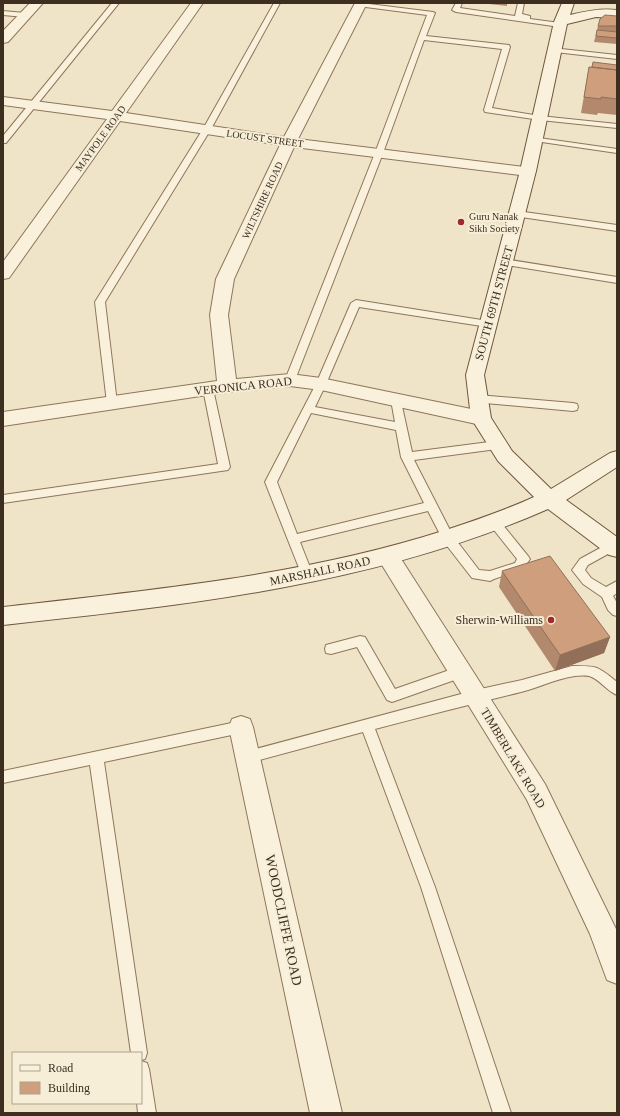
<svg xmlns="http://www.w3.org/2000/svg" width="620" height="1116" font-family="'Times New Roman',serif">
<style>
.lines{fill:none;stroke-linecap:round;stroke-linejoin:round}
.lane-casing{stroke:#8d765c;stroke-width:2}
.street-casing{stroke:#8d765c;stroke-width:2}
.secondary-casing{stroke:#6f573f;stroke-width:2}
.lane{fill:#faf1dc;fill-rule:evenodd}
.street{fill:#faf1dc;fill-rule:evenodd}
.secondary{fill:#faf1dc;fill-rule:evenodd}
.wall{fill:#b2896c}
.shaded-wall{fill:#916f58}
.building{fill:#cf9f7d;stroke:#916f58}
.poi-dot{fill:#9e2a2b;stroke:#f7eed8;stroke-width:1.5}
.labels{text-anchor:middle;stroke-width:4;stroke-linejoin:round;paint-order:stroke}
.far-street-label{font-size:10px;fill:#3d2e20;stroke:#f7eed8}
.far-poi-label{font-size:10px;fill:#3d2e20;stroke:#f7eed8;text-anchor:start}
.street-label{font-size:12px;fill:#3d2e20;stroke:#f7eed8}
.poi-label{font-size:12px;fill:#3d2e20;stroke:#f7eed8;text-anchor:end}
.near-street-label{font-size:14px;fill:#3d2e20;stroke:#f7eed8}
</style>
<rect width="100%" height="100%" fill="#f0e4c8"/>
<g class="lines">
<defs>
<path id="lane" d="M112,3H119L6,143H3V136Z
M274,3H280L211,129L105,302L117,403L116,406H108L107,403L95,302L203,129Z
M361,3L433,12L435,13L426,36L509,45L510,47L492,108L540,116L617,124V128L540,120L485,112L484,110L502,49L424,40L383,153L295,380L290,383L285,380L375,153L427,15L358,6V4Z
M456,3H462L460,8L515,16L518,3H524L522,14L530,16V19L560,23L564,25L560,27L456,12L452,10Z
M3,11L25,13L29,15L25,17L3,15Z
M552,48L617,55V59L555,52L551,50Z
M532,137L617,149V153L535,141H532Z
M517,211L617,225V231L514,216L513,214Z
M504,259L617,277V283L501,264L499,262Z
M356,300L488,321L493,324L488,327L359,307L326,384L315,407L395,422L391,400L392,397H400L412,452L497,441L501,442L502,445L501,448L497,449L414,460L453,536L479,570L490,571L515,563L517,559L490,525L488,522L490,519L494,518L498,519L528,556L530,559L523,569L494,579L490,581L472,578L444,542L428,511L300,542L313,575L311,578L307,580L303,578L265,482L316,384L351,303ZM311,413L396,430L401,457L424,503L297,534L277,482Z
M208,385L212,386L213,389L230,467L228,470L3,503V495L218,464L203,389L204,386Z
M478,395L573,403L577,404L578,407L577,410L573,411L474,402L473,399L474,396Z
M613,541L617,543V549L588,565L585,570L591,578L606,587L617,581V593L613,596L617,603V616L613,615L608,610L602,597L583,584L572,570L580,559Z
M360,636L365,637L395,689L461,666L466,668L468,672L466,676L392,702L387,700L357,647L331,654L326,653L325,649L326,645Z
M572,666C598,666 597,666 617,682V695C607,691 598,678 589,676C567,673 542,687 521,692C472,704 424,716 375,729L435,887L511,1113H493L421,887L363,732L248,763L243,761L241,757L243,753L248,751L476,690L522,680Z
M241,721L246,723L248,727L246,731L241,733L104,762L147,1053L145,1059L141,1060V1053H131L90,765L3,783V771Z
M141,1061L147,1063L149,1069L156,1113H138L137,1103H141Z"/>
<path id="street" d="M30,3H43L8,42L3,43V31Z
M191,3H203L126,113L284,137L355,3H367L298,139L533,168L536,171L533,174L528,176L294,147L234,279L228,315L236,379L290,374L321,378L481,411L488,413L491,418L488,423L481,425L321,390L290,386L227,392L3,426V412L217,381L210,315L216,279L280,145L120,121L9,278L3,279V262L107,119L3,105V97L112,111Z
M388,548L396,551L545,784L617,931V984L607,980L590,934L527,800L377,557L380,551Z
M241,716L250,719L253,727L342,1113H310L229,727L232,719Z"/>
<path id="secondary" d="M562,3H574L570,15C586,11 601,8 617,10V18L596,17L567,24L536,171L484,375L491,418L512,451L551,489L610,453L617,451V467L566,500L617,537V557L609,555L548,509C376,585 187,605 3,625V607C152,590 303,576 446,530C476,520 506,510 534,497L498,461L471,418L466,375L520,171L554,22Z"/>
</defs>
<use href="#lane" class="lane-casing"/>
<use href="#street" class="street-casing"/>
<use href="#secondary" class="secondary-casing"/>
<use href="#lane" class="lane"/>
<use href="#street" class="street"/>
<use href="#secondary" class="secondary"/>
</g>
<path class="wall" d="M480,3H507V6Z
M617,16V32H613H617V44L594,42L598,26Z
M617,65V115L598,113L597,115L581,113L589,67Z
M502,571L610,637L604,653L555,671L499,587Z"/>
<path class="shaded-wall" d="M610,637L604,653L555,671L560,655Z"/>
<path class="building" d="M605,15L617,16V26H598L600,19Z
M597,30L617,32V38L596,36Z
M593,62L617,65V70L592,67Z
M589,67L617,70V99L601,97V99L584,97Z
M550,556L610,637L560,655L502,571Z"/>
<g class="poi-dot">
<circle cx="461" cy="222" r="4"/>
<circle cx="551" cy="620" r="4"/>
</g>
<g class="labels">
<g class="far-street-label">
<text transform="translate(100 138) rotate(-54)" y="4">MAYPOLE ROAD</text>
<text transform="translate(265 138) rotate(8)" y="4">LOCUST STREET</text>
<text transform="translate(262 200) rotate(-65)" y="4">WILTSHIRE ROAD</text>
</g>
<g class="far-poi-label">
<text x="469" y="220">Guru Nanak<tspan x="469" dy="12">Sikh Society</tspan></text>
</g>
<g class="street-label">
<text transform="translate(494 303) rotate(-75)" y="4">SOUTH 69TH STREET</text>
<text transform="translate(243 386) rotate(-6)" y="4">VERONICA ROAD</text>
<text transform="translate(320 571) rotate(-12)" y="4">MARSHALL ROAD</text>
<text transform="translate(513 758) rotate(59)" y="4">TIMBERLAKE ROAD</text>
</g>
<g class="poi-label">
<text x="543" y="624">Sherwin-Williams</text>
</g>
<g class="near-street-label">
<text transform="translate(284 920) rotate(78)" y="5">WOODCLIFFE ROAD</text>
</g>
</g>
<rect width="620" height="1116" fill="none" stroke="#3d2e20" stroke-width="8"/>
<rect x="12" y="1052" width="130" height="52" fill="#f7eed8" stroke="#ada18e"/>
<rect x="20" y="1065" width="20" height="6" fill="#faf1dc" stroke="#ada18e"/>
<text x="48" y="1072" font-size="12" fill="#3d2e20">Road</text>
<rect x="20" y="1082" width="20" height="12" fill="#cf9f7d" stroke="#ada18e"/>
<text x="48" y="1092" font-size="12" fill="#3d2e20">Building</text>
</svg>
